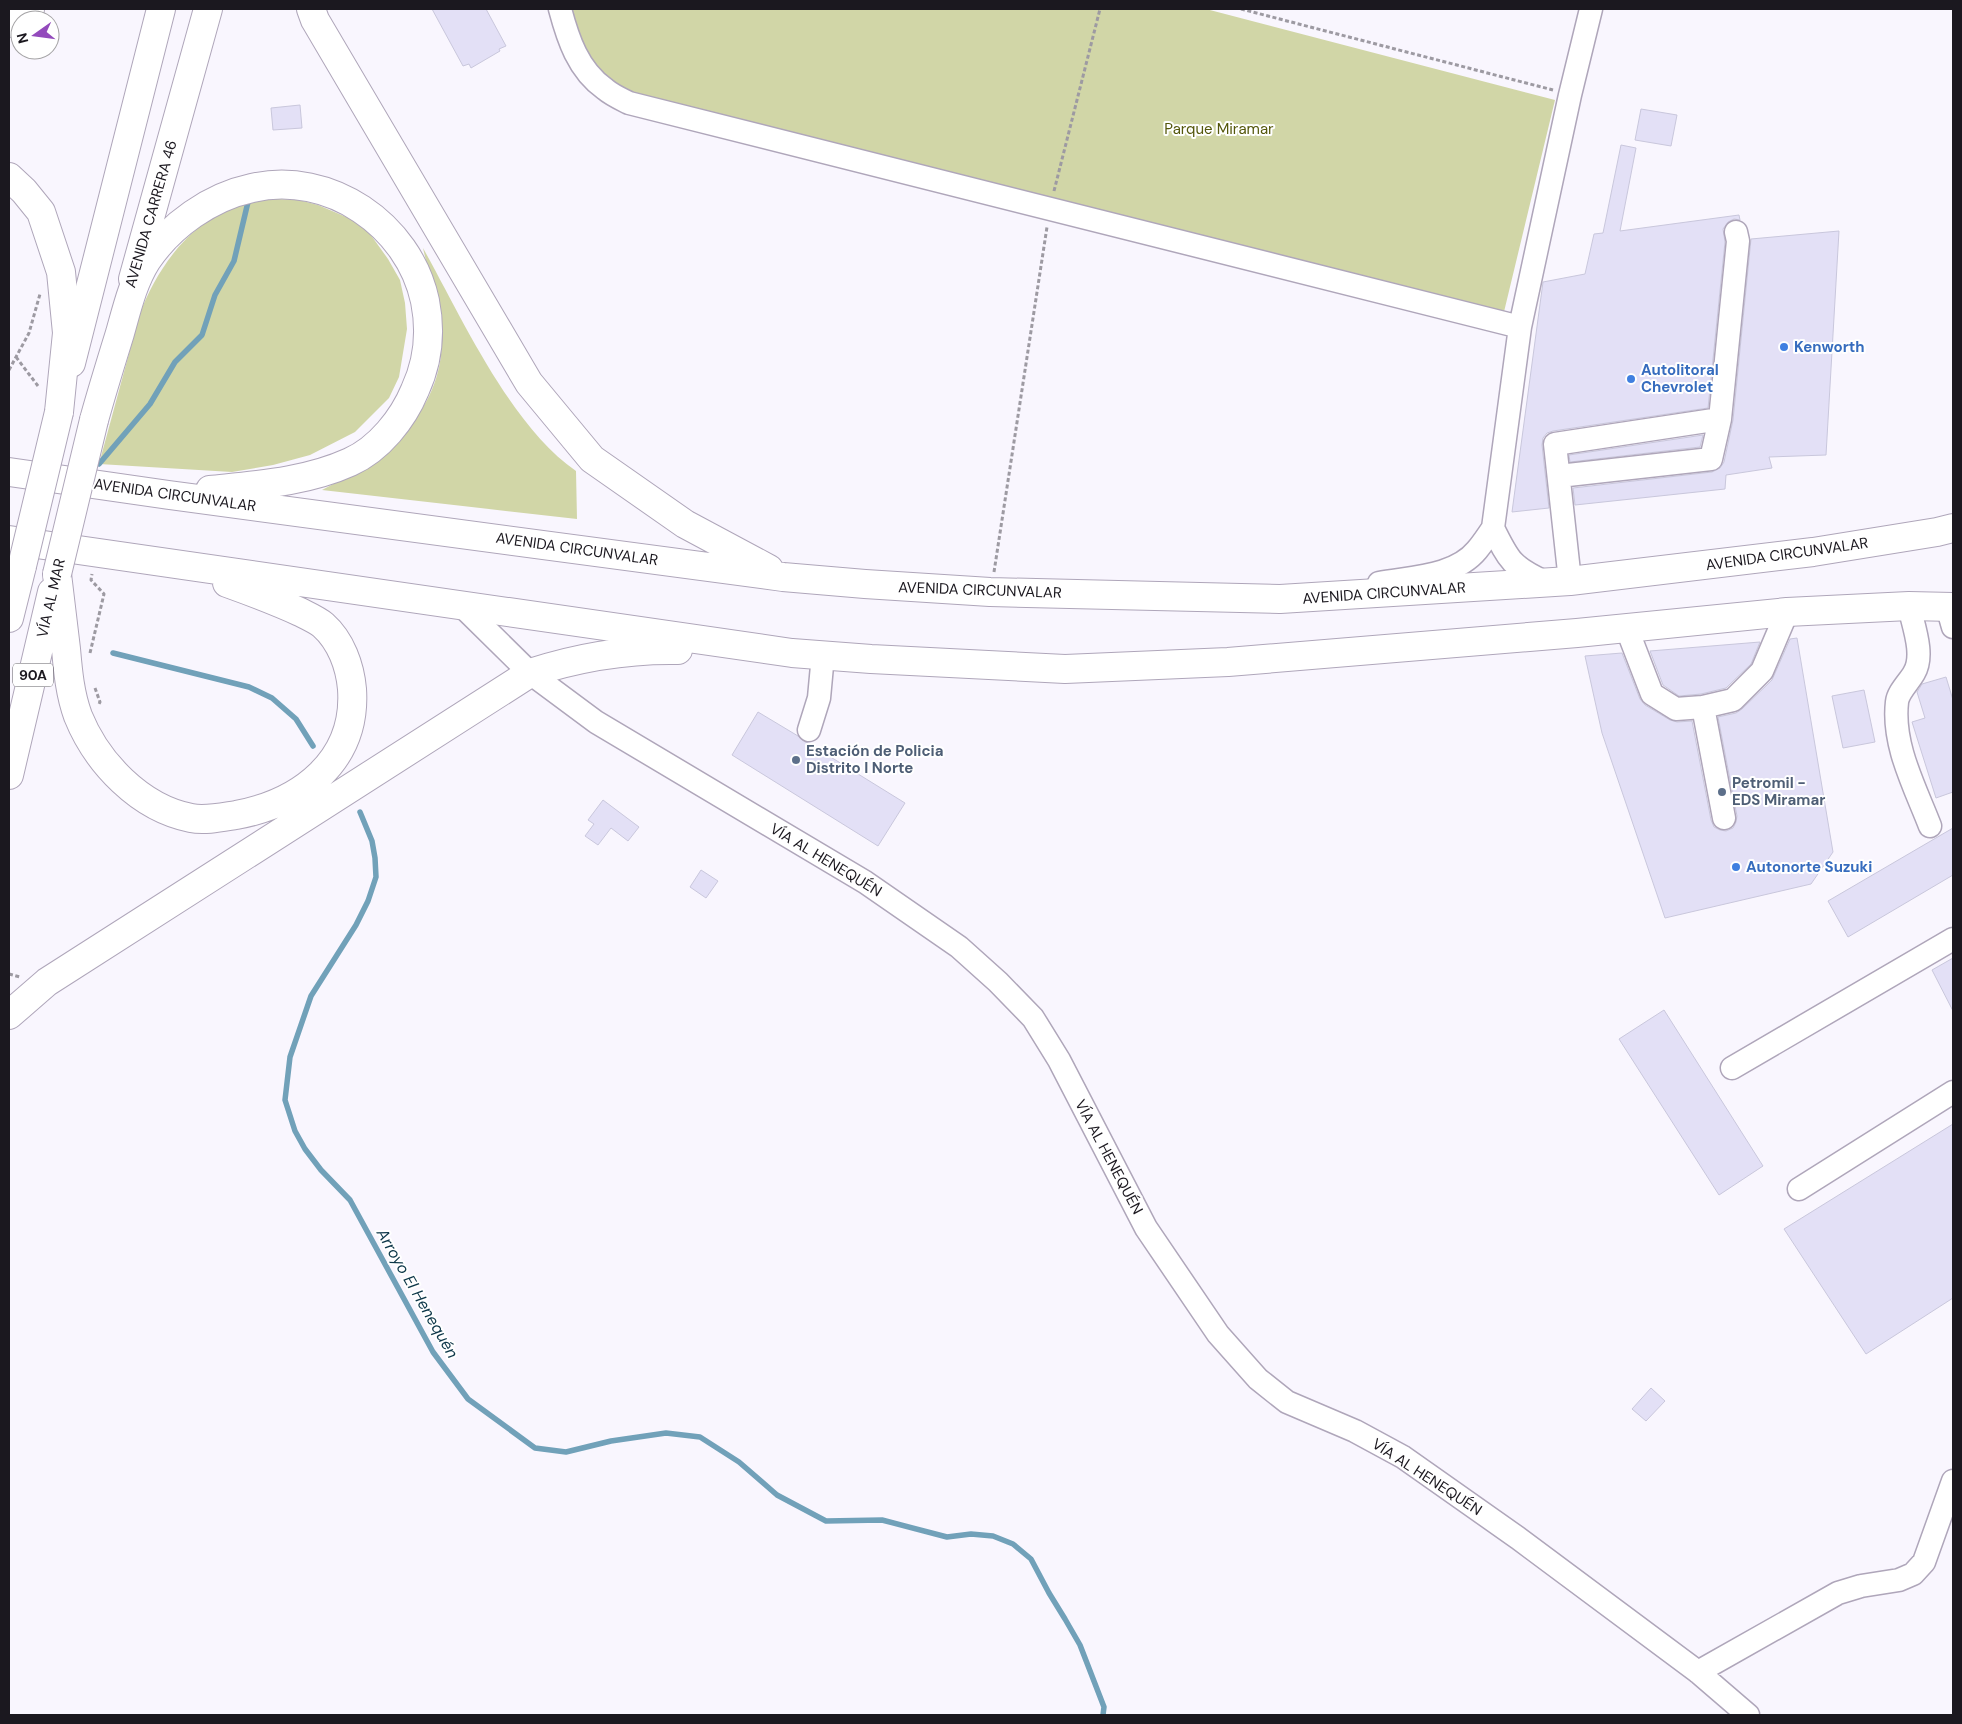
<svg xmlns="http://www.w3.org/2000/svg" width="1962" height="1724" font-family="'DM Sans',sans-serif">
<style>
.green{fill:#d1d6a7}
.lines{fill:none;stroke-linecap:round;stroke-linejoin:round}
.stream{stroke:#71a1b9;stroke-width:5.5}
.building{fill:#e3e0f6;stroke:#c9c7dc}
.minor-casing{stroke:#afa6ba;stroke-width:25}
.major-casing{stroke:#afa6ba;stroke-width:30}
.highway-casing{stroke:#afa6ba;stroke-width:30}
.path{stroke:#9d9aa2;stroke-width:3;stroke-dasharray:4 2.5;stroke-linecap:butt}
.minor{stroke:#fff;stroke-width:22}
.major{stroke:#fff;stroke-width:28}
.highway{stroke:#fff;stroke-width:28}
.highway-bridge-casing{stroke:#afa6ba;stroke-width:30;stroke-linecap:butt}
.highway-bridge{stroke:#fff;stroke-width:28}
.shop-dot{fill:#3f7fe0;stroke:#fff;stroke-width:2}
.service-dot{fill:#5c6f8a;stroke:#fff;stroke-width:2}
.labels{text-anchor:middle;stroke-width:4;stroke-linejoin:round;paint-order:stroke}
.shield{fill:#fff;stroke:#5f5d62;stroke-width:1}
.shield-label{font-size:14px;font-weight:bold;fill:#1b181f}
.park-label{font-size:15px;fill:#54570b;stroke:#fff}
.street-label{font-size:15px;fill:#1b181f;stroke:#fff}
.shop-label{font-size:15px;font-weight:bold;fill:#366cbe;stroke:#fff;text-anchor:start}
.service-label{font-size:15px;font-weight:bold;fill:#4e5e75;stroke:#fff;text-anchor:start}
.water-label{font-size:16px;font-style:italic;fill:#0c3648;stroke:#fff}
</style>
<rect width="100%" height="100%" fill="#f9f6fe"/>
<path class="green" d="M569,9H1206L1555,100L1503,316L634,98L590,64Z
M276,199L299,200L318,205L351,219L368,231L388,259L400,280L405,303L407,329L399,377L389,398L355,432L310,455L273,465L232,472L99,464L140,313C159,264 195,215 249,202C258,200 267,200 276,199Z
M423,248C462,318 510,425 576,471L577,519L322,490C391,455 453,404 440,318C436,295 428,271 423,248Z"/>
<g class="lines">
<path class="stream" d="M99,464L150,404L175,362L202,335L215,295L234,261L248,202
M113,653L249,687L272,698L296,719L313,746
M360,812L372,841L375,858L376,877L368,901L356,925L311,996L290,1057L285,1100L295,1131L305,1149L321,1170L350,1200L433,1352L468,1399L535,1448L566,1452L611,1441L666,1433L700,1437L739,1462L777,1495L826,1521L882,1520L947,1537L971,1534L993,1536L1013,1544L1031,1559L1049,1593L1065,1619L1080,1645L1104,1707L1103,1715"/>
</g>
<path class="building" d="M432,9H486L506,46L499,49L500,51L471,68L469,64L463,66Z
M300,105L302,128L273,130L271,108Z
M1641,109L1677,115L1671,146L1635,140Z
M1621,145L1636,148L1620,231L1739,215L1740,220L1734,219L1728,222L1723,229L1725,242L1708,408L1553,431L1547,433L1543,438L1542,445L1549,508L1512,512L1543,282L1585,274L1594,234L1603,233Z
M1839,231L1826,455L1769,457L1772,468L1726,475L1725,489L1575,505L1573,488L1712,472L1720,468L1724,462L1733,420L1751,239Z
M1703,435L1700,447L1570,462L1569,455Z
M1797,638L1833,852L1811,884L1665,918L1602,733L1585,656L1622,653L1640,699L1645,705L1670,720L1677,722L1692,721L1711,820L1714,827L1720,830L1726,831L1733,828L1736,822L1737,816L1718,717L1736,713L1742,709L1772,680L1790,639Z
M1760,642L1751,664L1726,688L1701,694L1679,696L1663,685L1650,651Z
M1946,677L1953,700V792L1936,798L1912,722L1925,718L1917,692L1922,684Z
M1864,690L1875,742L1843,748L1832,696Z
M758,712L798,736L805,742L808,743L905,803L878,846L732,755Z
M603,800L639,827L628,841L611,828L598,845L585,836L594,824L588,820Z
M1953,828V875L1848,937L1828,901Z
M701,870L718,881L706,898L690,887Z
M1953,958V1011L1932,970Z
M1664,1010L1763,1166L1719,1195L1619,1039Z
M1953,1124V1298L1866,1354L1784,1229Z
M1651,1388L1665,1401L1646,1421L1632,1409Z"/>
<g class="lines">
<defs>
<path id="minor" d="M560,9C568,39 578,70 605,89C612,95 621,99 629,103L1520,327
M1720,419L1738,241L1736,232
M1559,476L1711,459L1720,419L1555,444L1570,581
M1493,528C1509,561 1512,567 1547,583
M1379,583C1411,577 1455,577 1477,550C1483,543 1488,535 1493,528L1520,327L1570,95L1591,9
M462,606L530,673L596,722L865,882L959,947L998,982L1033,1018L1059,1060L1146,1228L1218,1334L1258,1379L1287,1402L1355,1431L1403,1457L1518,1538L1698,1672L1748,1715
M1909,606C1913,625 1925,655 1914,673C1909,682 1898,692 1897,702C1892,745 1915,787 1930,826
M1947,606L1953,627
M1627,629L1652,694L1676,709L1703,707L1733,700L1762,671L1787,612
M1703,707L1724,818
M809,730L819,698L823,655
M1732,1068L1953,939
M1799,1189L1953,1092
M1698,1672L1838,1593L1861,1586L1899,1580L1913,1574L1924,1562L1953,1481"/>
<path id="major" d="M133,279L208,9
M71,363L161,9"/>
<path id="highway" d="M311,9L315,20L529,383L592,459L685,524L769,569
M9,23L30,9
M9,177L24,191L41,212L61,272L67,333L59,412
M94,420C102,391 111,362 120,333C127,308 133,282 147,260C171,225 210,197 252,188C329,170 409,225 425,301C431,331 428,362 415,390C403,419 379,449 350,462C306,482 257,485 210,490
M9,472L169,495L783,577L865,584L990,592L1280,599L1570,581L1813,552L1937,532L1953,528
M9,540L792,653L871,659L1065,669L1228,662L1577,633L1787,612L1909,606L1953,607
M57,574C60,599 63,624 66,649C68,672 70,694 78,716C97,763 140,808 191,818C205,821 223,817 236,815C301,803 357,761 352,689C350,666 341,641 323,625C317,620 308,616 300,612C276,601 252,592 227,583
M9,618L22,566
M9,775L52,592
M9,1015L47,982L530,673C579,657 627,649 678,650"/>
</defs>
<use href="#minor" class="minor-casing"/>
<use href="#major" class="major-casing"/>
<use href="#highway" class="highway-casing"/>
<path class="path" d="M1241,9L1553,90
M1054,191L1100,9
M16,357L38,386
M9,370L29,333L40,294
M994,572L1047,227
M90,653L104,594L91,580L92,574
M95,688L100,702L98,706
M9,974L20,977"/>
<use href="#minor" class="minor"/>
<use href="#major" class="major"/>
<use href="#highway" class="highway"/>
<defs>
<path id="highway-bridge" d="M22,566L59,412
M57,574L94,420"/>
</defs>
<use href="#highway-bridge" class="highway-bridge-casing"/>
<use href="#highway-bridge" class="highway-bridge"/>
</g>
<g class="shop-dot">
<circle cx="1784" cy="347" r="5"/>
<circle cx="1631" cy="379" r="5"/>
<circle cx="1736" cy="867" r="5"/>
</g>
<g class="service-dot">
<circle cx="796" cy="760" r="5"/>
<circle cx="1722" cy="792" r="5"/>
</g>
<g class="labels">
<rect class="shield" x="13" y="663.5" width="40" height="23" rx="4"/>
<g class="shield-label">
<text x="33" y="680">90A</text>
</g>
<g class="park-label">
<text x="1219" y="134">Parque Miramar</text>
</g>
<g class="street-label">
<text transform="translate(151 214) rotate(-74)" y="5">AVENIDA CARRERA 46</text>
<text transform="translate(175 495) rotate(8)" y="5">AVENIDA CIRCUNVALAR</text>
<text transform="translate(577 549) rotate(8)" y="5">AVENIDA CIRCUNVALAR</text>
<text transform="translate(1787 554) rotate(-8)" y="5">AVENIDA CIRCUNVALAR</text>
<text transform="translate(980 590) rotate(2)" y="5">AVENIDA CIRCUNVALAR</text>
<text transform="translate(1384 593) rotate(-4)" y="5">AVENIDA CIRCUNVALAR</text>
<text transform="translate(51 598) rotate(-77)" y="5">VÍA AL MAR</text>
<text transform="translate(826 860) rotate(31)" y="5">VÍA AL HENEQUÉN</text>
<text transform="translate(1109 1157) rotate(62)" y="5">VÍA AL HENEQUÉN</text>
<text transform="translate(1427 1477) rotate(33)" y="5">VÍA AL HENEQUÉN</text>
</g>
<g class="shop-label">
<text x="1794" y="352">Kenworth</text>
<text x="1641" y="375">Autolitoral<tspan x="1641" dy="17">Chevrolet</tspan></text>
<text x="1746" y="872">Autonorte Suzuki</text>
</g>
<g class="service-label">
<text x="806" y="756">Estación de Policia<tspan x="806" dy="17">Distrito I Norte</tspan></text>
<text x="1732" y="788">Petromil -<tspan x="1732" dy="17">EDS Miramar</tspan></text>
</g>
<g class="water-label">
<text transform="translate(418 1293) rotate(60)" y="6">Arroyo El Henequén</text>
</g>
</g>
<rect width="1962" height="1724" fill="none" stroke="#1b181f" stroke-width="20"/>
<g transform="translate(35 35) rotate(256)"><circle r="24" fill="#ffffff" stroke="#a4a3a5"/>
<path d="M0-4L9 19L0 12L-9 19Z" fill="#934abc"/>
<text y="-8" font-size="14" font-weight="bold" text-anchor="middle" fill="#1b181f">N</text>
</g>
</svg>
